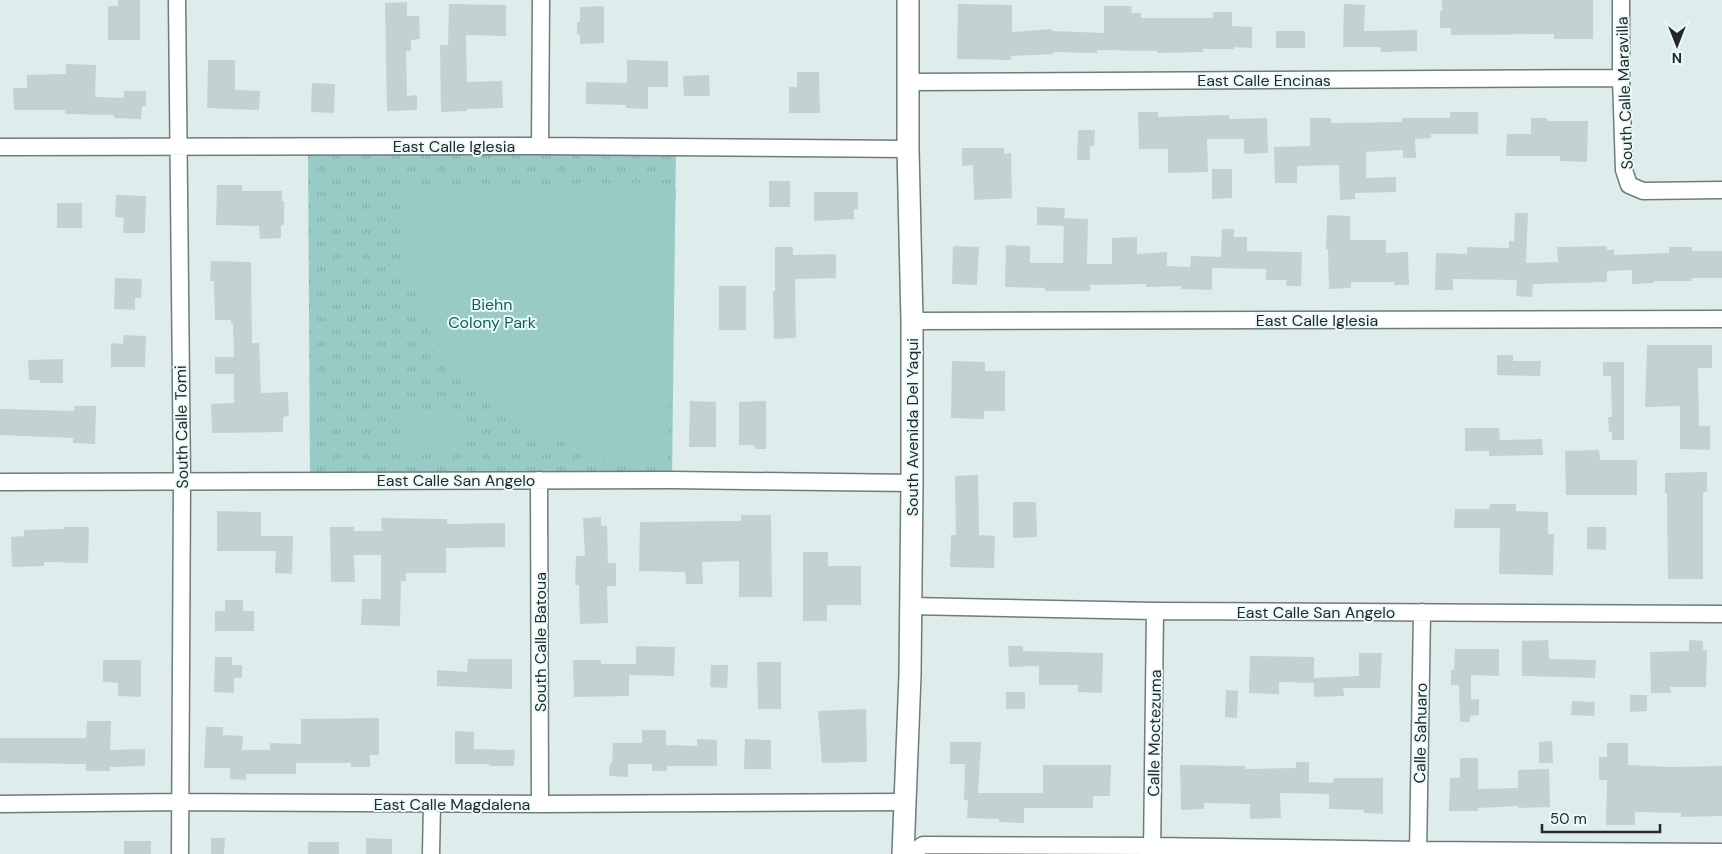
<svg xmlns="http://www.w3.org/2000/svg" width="1722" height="854" font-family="'DM Sans',sans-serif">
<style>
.grass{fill:url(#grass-tufts)}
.pitch{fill:#99cbc6}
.building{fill:#c3d2d0}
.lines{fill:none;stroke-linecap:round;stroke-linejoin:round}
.minor-casing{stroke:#6e7c7a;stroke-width:19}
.tertiary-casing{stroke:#6e7c7a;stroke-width:24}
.minor{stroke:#fff;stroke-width:16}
.tertiary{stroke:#fff;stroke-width:21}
.labels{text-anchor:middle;stroke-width:4;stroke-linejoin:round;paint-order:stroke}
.street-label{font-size:16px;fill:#242a29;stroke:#ebfbf9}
.park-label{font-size:16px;fill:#105e5a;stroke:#ebfbf9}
</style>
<defs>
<pattern id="grass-tufts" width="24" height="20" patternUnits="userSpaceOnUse" patternTransform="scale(1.25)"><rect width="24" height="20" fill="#99cbc6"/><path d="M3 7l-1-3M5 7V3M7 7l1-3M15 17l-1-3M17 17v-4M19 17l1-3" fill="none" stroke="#84aeaa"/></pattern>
</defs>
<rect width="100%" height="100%" fill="#deedec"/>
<path class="grass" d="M308,146L676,147L672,480H310Z"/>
<path class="pitch" d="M665,183L676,190L673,242L668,465H646L607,459L525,428L466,385L428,330L403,257L400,185Z
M464,411L465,446L404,447L405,412Z"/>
<path class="building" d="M118,0H140V40H108V6H118Z
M1442,0H1593V39H1554V34L1451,35V28H1440V11H1442Z
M407,2V16H419L420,39L411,40V51H406L407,96L417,95V110L387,111L385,3Z
M449,4L506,5V36L466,35L467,82L502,81L503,108L467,109V111L441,112L440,45H448Z
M958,4L1012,5V32L1052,29V31L1104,33V6H1132L1131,13H1141V18H1213V12H1232V26L1252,27V48L1234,47V49H1203V52L1157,53V51L1097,50V53L1053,52L1054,54L1011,56V60L957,59Z
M1344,4L1365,5L1364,31L1417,30V51L1381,52L1380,47H1343Z
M604,6V43L580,44V35H577V22H580V7Z
M1276,31H1305V48H1276Z
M208,60H235V90L260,91L259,110L207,108Z
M627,60L668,61V87H648V109L626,108V105L586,104V82L627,83Z
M66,64L96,65L95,97L124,98V91H146V106H142L141,119L114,118V115L65,114V110H14L13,88H27V75L66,74Z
M797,72H819L820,113H789V87H797Z
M709,75L710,96H684L683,76Z
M312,83L335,84L334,113L311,112Z
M1138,112H1158V117L1229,115V119L1267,118L1268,153L1244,154V139H1207L1208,172L1168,173V149H1139Z
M1450,112H1478V134H1431V138L1415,139L1416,158H1403V150L1366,152V178L1396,177V192L1355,193V199L1340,200L1339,165L1297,166V183H1275L1274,147L1310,146V118H1331V123L1402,122V118H1450Z
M1531,118H1547V121H1588L1587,162L1560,161V156H1506L1507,134H1531Z
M1078,130H1095L1094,146H1090V160H1077Z
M962,148H1004V154L1011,153L1012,198L974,200L973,165L962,166Z
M1212,169H1232V198L1212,199Z
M769,181H790V207H769Z
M217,185H242V191H282V201H284V225H281V238L260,239L259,226L216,225Z
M814,192H858V209H854V219L814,221Z
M116,195L146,196L145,233H123L124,218L115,217Z
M57,203H82V228H57Z
M1037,207L1065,208L1064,226L1037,225Z
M1515,213H1528L1526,263L1558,262L1557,247L1607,246V250H1614V255L1669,253V247H1692V251H1722V278H1692L1691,281H1654V283L1632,284V270L1607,271V282L1533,284L1532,297L1516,296L1517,280L1453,279V290H1435L1436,253L1467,254V247L1509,248V241H1514Z
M1327,215L1350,216V240H1386V253L1408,252L1409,285H1394V282H1351V288L1329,289L1328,249H1326Z
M1064,218L1088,219L1087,264H1112V238L1137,237V254L1167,252V266L1190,267L1191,256L1221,257L1222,229H1234V237H1247V251L1302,252L1301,286H1286L1287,280H1266V269L1212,268V290L1181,289L1182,286L1146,287V284L1090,285V291H1045V288L1005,287L1006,245L1030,246V263H1063Z
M953,246L979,247L977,285L952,284Z
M775,247H793V255L836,254V278L795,279L796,338L774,339L773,291H775Z
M211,261L251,262L252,343H259L261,393L288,392L289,416L283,417V432L212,433L211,404L234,403V374H215V357H234L233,324H231V320H215L214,281H210Z
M115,278L142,279L141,298H135V310L114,309Z
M719,286H746V330H719Z
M124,335L146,336L145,367H111V343L123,344Z
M1647,345H1712V368H1698L1699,426H1710V450L1680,449V406L1645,407Z
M1497,355H1513V361H1541L1540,376L1497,375Z
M63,359V383H40V380H29L28,360Z
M952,361L985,362V371H1005V411H984V419L951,418Z
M1603,362H1624V440H1612V432H1609L1608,417H1612L1611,376H1603Z
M690,401L716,402V447H689Z
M766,401V449H755L754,445H739V402Z
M74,406H96L95,444L73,443V438L0,435V409L74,411Z
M1465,428H1499L1500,440L1542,439L1543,455L1489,456V451H1465Z
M1599,450L1600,460H1637V495H1566L1565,451Z
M1707,472V492H1703V579H1668L1667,493H1665V473Z
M978,475L979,535L995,536L994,568L950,567L951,535H956L955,476Z
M1013,502H1036L1037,537L1013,538Z
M1490,504H1516V511L1548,512V534H1554L1553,575L1499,574L1500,528H1454L1455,509H1489Z
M217,511L261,512V536H293L292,574L275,573L276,551H217Z
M741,515H771L772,597H739V561L702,562L703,584H686L685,572L639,571L640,522L741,521Z
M601,517V526H607L608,563H616V586H607L608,623L580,624L579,585H575L576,556H585L583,518Z
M381,518L447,519V524L505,523V547L446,548V573H406V581H401L400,626L361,625L362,599H381V555H354L355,582H331L330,527H354V531H382Z
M64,527H89L88,563L44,562V566L12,567L11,537L24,536V530L64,529Z
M1587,527H1606V550L1587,549Z
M803,552H828V566H861V605H827V621H803Z
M225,600H243V611H254V631H215V611H225Z
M1548,640L1549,659L1596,660L1595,678L1522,676V641Z
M1689,640L1703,641V650H1707L1706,687H1670L1671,693H1651L1650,652L1689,651Z
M636,646L675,647L674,676L629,675V696L574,697L573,660H601V664H636Z
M1008,646H1023V651L1103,653L1102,693L1078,692V685H1039V666L1009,667Z
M1455,649H1499V676L1471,675V700L1479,699V715L1470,716V722H1460L1459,685H1451V670H1454Z
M1359,653H1382L1380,688H1343L1344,696L1314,697V680V683L1279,682V694L1249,693L1250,656L1314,657V678L1359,676Z
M215,657H232V665H242V678H234V693L214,692Z
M468,659H512V689L437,686V670L467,672Z
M103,660H141V697L118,696V683L103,682Z
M757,662H781V709H758Z
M711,665H728L727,688L710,687Z
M1226,690L1238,691L1237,718L1225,717Z
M1006,692H1025V709H1006Z
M1630,695H1647V711L1630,712Z
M1572,701L1595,702L1594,716L1571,715Z
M866,709L867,762L822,763L818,711Z
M379,718V755H370V767H351V763H296V774H246V780L230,779V768H204L206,727H223V735L243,736L242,750H270V743L301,744V719Z
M87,721H111L110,750L145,749V766L110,767V771H86V764L0,763V738H86Z
M642,730H666V745L697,746V739L717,740V766H667V771H652V764H628V777L609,776L610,763H612L613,743H642Z
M455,731L474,732V749L515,750L514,766H489V764H455Z
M745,739L771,740V769H744Z
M1552,741L1553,763H1539V742Z
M950,742H981L978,793H1043V765H1111L1110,796H1093V808H1024V823L999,822V819L967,818L968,800H964L965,764H950Z
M1607,743H1628V765L1672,767L1722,766V816L1681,817V813L1635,812V825H1606L1607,780H1599V757H1607Z
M1460,758H1478V789L1518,788V770L1549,769L1550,807L1518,808V806L1478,808V811H1449L1450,778H1460Z
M1296,762H1309V782L1333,783L1334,778H1383V814L1364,813V810L1329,809V794L1280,793L1281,818L1250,819V804L1204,803V809L1181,810L1180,765L1245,766V769L1296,768Z
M211,838H225L224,854H211Z
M366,838L392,839V854H366Z
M124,841H151V854H124Z
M308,842H339V854H308Z"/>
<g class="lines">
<defs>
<path id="minor" d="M177,0L182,481L180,854
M1621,0V78L1624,170L1629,185L1643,191L1722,190
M907,82L1621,78
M540,146L541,0
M0,147L540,146L908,149
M912,321L1722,319
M539,480L540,804
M0,482L672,480L912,483
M911,606L1155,611L1722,614
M0,804L180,802L540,804L904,802
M431,854L432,804
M911,854L923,845L1152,846L1418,850L1722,852
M1152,854L1155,611
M1418,854L1422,612"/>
<path id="tertiary" d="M903,854L910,675L912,483V321L908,149V0"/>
</defs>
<use href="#minor" class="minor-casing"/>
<use href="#tertiary" class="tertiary-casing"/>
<use href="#minor" class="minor"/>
<use href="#tertiary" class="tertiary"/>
</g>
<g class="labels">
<g class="street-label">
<text x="1264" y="86">East Calle Encinas</text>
<text transform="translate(1624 93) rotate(-92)" y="6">South Calle Maravilla</text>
<text x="454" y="152">East Calle Iglesia</text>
<text x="1317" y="326">East Calle Iglesia</text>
<text transform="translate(181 427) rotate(-91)" y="6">South Calle Tomi</text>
<text transform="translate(912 427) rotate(-90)" y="6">South Avenida Del Yaqui</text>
<text x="456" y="486">East Calle San Angelo</text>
<text x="1316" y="618">East Calle San Angelo</text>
<text transform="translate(540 642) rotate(-90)" y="6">South Calle Batoua</text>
<text transform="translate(1154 733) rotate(-89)" y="6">Calle Moctezuma</text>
<text transform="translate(1420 733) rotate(-89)" y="6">Calle Sahuaro</text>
<text x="452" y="810">East Calle Magdalena</text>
</g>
<g class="park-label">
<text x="492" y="310">Biehn<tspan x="492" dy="18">Colony Park</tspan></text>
</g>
</g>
<g transform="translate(1677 45) rotate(180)" stroke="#ebfbf9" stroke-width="4" paint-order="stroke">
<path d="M0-4L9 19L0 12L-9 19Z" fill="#242a29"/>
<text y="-8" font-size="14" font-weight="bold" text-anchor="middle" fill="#242a29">N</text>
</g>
<path d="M1542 824v8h118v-8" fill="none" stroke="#242a29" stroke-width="2.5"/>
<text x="1550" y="824" font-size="15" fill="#242a29" stroke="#ebfbf9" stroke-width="4" paint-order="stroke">50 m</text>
</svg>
